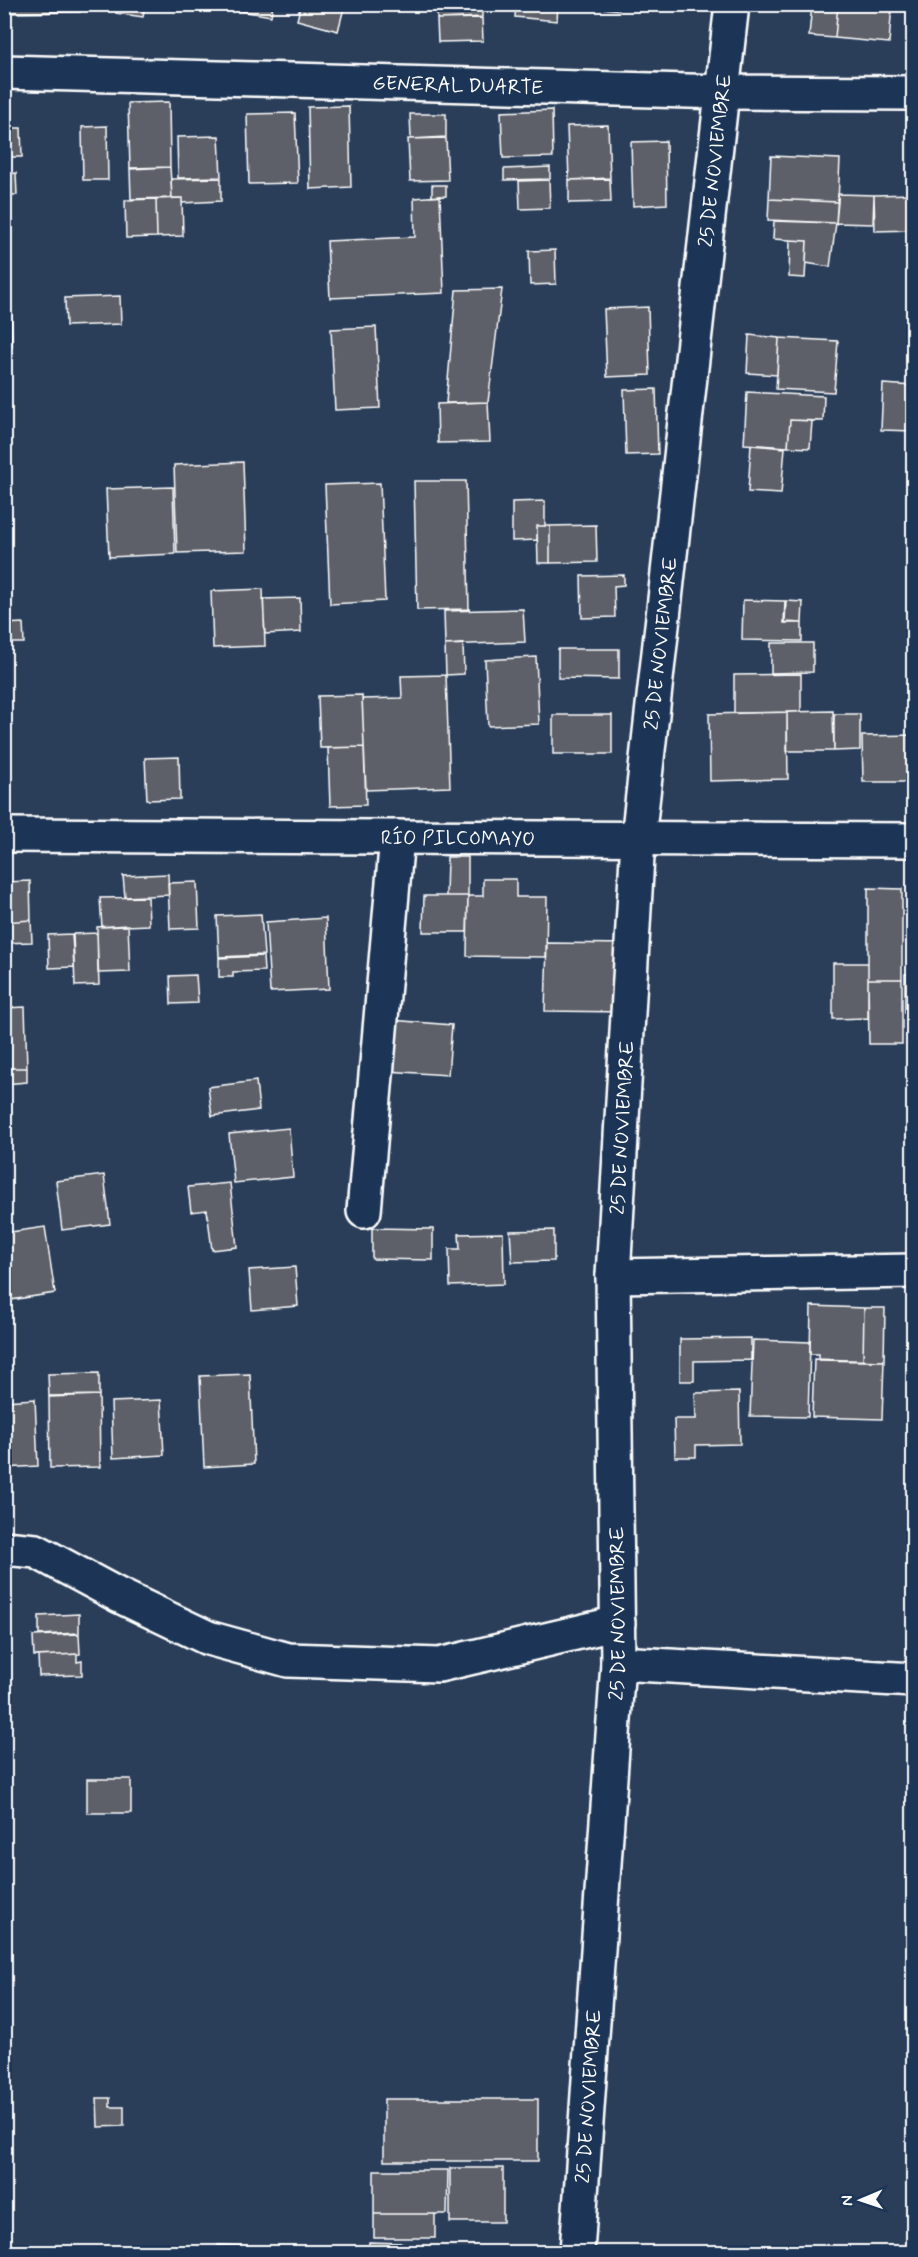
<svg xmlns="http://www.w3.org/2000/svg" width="918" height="2257" font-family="Mynerve,sans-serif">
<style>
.building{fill:#5d6168;stroke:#fff;stroke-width:1.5}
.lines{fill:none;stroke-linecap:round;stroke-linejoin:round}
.minor-casing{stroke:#fff;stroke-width:38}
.minor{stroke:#1d3557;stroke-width:33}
.labels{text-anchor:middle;stroke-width:5;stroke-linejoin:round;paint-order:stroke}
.street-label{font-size:20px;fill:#fff;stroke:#1d3557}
</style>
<rect width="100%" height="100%" fill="#2a3e5a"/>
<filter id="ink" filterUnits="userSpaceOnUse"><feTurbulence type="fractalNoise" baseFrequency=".0167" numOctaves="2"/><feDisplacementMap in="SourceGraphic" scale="12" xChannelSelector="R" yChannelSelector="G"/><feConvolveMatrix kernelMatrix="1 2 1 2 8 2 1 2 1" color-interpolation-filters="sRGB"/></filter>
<g filter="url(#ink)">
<path class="building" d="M4,4H80V12L4,13Z
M117,4H145L143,17L116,13Z
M229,4H273L271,16L228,9Z
M301,4H345L338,31L297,20Z
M437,4H482V17L437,19Z
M516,4H558L557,21L515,17Z
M568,4H620L619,10Z
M812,4H838L835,38L809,36Z
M838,4H892L889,43L835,38Z
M482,18L483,41L438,42L437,19Z
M169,102L170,167L130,168L128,103Z
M4,105H9V127H4Z
M349,106L351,187L310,189L308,107Z
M552,110L553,157L503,158L501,112Z
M295,113L298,183L249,184L247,114Z
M410,114H446V137L411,139Z
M608,125L610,178L569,180L567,126Z
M107,126L108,180H83L82,127Z
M4,128H21L22,157H4Z
M219,136L221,177L178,178L177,137Z
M446,138L448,180L410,181L408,139Z
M666,141L667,204L633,206L631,142Z
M771,156L840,159L838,202L769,199Z
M170,167L172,198L131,199L130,169Z
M550,167V179L504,180V169Z
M16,173L17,195H4V174Z
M221,178V201L182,203V198H172L171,179Z
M610,179L611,202L569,203V180Z
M549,180L550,208L520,209L519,181Z
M432,185H446V196L432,197Z
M838,194L874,195L873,224L836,223Z
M914,194V230L875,231L874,195Z
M440,196L444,293L330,298L327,241L415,237L414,198Z
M182,198L183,236L157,237L156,199Z
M156,199L157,237L126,238L125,200Z
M769,199L838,202L836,223L768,220Z
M774,221L836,223L830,267L806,263L807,241L773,239Z
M4,231H8L9,285H4Z
M790,240L807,241L805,278L789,277Z
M555,250L556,284L530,285L529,251Z
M502,289L488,402L446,403L456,290Z
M120,296L121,324L66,326L65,298Z
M4,306H11L12,347H4Z
M648,307L650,375L607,377L604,309Z
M376,327L380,408L335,410L331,329Z
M749,335L779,338L777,375L747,373Z
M779,338L838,341L834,392L776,389Z
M883,384L914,386V431L881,430Z
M656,389L658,454L626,455L624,390Z
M747,392L824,396L823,421L790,420L788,447L744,444Z
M488,402L490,442L438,443L437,404Z
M790,420L812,421L810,448L788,447Z
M751,445L785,448L781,494L748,492Z
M243,462L246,551L177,553L174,465Z
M414,481H466L469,609L417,610Z
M380,483L385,601L330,604L325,485Z
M173,487L175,554L109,557L106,489Z
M545,501V526H537V540L512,541V502Z
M596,525L597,562L550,563V526Z
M537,526H550V563H538Z
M624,575V585L614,586L615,617L582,618L581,576Z
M263,589L265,646L213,648L211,591Z
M300,598L301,632L265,634L263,599Z
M743,600L785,601L784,623H802V641L742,640Z
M786,601L803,602L802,623L785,622Z
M523,609L525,642L445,645L444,611Z
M23,623L24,643H4V624Z
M771,643H813V672L771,673Z
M463,644L464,674L446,675L445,645Z
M558,649H619V679L558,678Z
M536,657L539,724L488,726L485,660Z
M801,674V712L734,713V675Z
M446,675L450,787L366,790L362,699L402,698L401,676Z
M362,695L364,747L320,748L318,696Z
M833,711L834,751H787V712Z
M787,712L788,779L710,781L709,714Z
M834,714H860V750L834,751Z
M553,715H612V754H553Z
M914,735V782H863L862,736Z
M364,747L366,805L330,806L328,748Z
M179,757L180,799L147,800L145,758Z
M447,857H468V896H446Z
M168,874L169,895L125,897L123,876Z
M483,879H516V897H547L546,957L467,956L468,896H483Z
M30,881L31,920L4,922V882Z
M197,882L199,928L170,929L168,883Z
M868,888L902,889V979H868Z
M424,896H468L467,932H423Z
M148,897L149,925L102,927L100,898Z
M261,914L264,955L219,957L217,916Z
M326,918L329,989L270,992L266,922Z
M31,920L32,942L4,943V922Z
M128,925L130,972L98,973L97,927Z
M97,933L99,985L75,986L73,934Z
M72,934L74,967L49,968L48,935Z
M547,943L628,944L627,1012L545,1011Z
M263,956L264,971L233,972V977H219V958Z
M833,963H868V1018L833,1019Z
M905,974H914V1013H905Z
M196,975L198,1003L171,1004L170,976Z
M868,979H902V1044H869Z
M25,1007L27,1068H4V1008Z
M391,1020L452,1025L448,1075L387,1071Z
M4,1068H27V1082L4,1084Z
M256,1081L259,1110L212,1116L208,1087Z
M289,1128L293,1177L234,1183L229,1134Z
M104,1175L110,1224L62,1230L56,1181Z
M230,1183L237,1247L212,1250L207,1210L191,1212L188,1187Z
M45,1227L55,1293L4,1301V1233Z
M372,1228L433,1229V1260L372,1259Z
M554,1230V1261L512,1262L510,1231Z
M503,1233L504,1284L450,1286L449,1249H460L459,1234Z
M295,1267L298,1306L252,1310L249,1270Z
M811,1306L864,1308L863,1361L819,1360V1354H810Z
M864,1308H885L884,1361H863Z
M751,1338V1360L694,1361V1381H680V1339Z
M753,1340L810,1342L808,1417L750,1416Z
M814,1359L884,1361L882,1419L812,1417Z
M99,1373V1395L49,1396L48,1374Z
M250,1374L254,1464L204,1467L200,1376Z
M739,1392L740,1444L696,1445V1457H675L674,1419H696L695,1393Z
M99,1395L100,1467L50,1468L49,1397Z
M35,1399L38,1466L4,1468V1401Z
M161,1400L164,1455L113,1458L111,1402Z
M79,1614V1633L39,1635V1616Z
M79,1634L80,1654L34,1656L33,1636Z
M77,1654V1662L82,1661V1675L39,1676L38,1656Z
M87,1779H131V1813H87Z
M97,2098H110V2107H124V2126L98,2127Z
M384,2099H538V2161H384Z
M450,2168H503V2222H450Z
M374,2170H448L447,2214H374Z
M374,2214H435V2238H374Z
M369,2242L403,2243V2252H369Z
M218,2245L300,2248L299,2252H218Z"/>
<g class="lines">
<defs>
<g id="minor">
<path id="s1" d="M4,72L724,92L914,93"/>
<path id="s2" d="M4,835L914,840"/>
<path d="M364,1211L397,837"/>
<path d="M613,1276L914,1271"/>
<path d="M4,1548L36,1551L118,1595L208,1638L288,1660L439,1665L618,1623"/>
<path d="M618,1663L914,1680"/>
<path id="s3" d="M577,2252L618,1663L613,1276L638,839L732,4"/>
</g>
</defs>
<use href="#minor" class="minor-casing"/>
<use href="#minor" class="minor"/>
</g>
</g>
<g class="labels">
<g class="street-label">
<text dy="7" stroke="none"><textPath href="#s1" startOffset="454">GENERAL DUARTE</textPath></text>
<text dy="7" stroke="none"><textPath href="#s3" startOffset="2098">25 DE NOVIEMBRE</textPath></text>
<text dy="7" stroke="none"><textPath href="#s3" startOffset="1612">25 DE NOVIEMBRE</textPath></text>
<text dy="7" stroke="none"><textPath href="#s2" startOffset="454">RÍO PILCOMAYO</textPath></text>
<text dy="7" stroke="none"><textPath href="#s3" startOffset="1126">25 DE NOVIEMBRE</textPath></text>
<text dy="7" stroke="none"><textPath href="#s3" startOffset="640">25 DE NOVIEMBRE</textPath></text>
<text dy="7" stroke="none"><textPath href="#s3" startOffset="156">25 DE NOVIEMBRE</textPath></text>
</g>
</g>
<rect width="918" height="2257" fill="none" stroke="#1d3557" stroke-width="24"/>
<rect x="12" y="12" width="894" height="2233" fill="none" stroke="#fff" stroke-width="2" filter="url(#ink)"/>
<g transform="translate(861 2200) rotate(268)" stroke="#1d3557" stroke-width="4.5" paint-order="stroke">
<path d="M0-4.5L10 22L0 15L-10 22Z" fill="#ffffff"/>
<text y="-9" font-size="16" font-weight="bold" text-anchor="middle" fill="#ffffff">N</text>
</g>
</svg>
